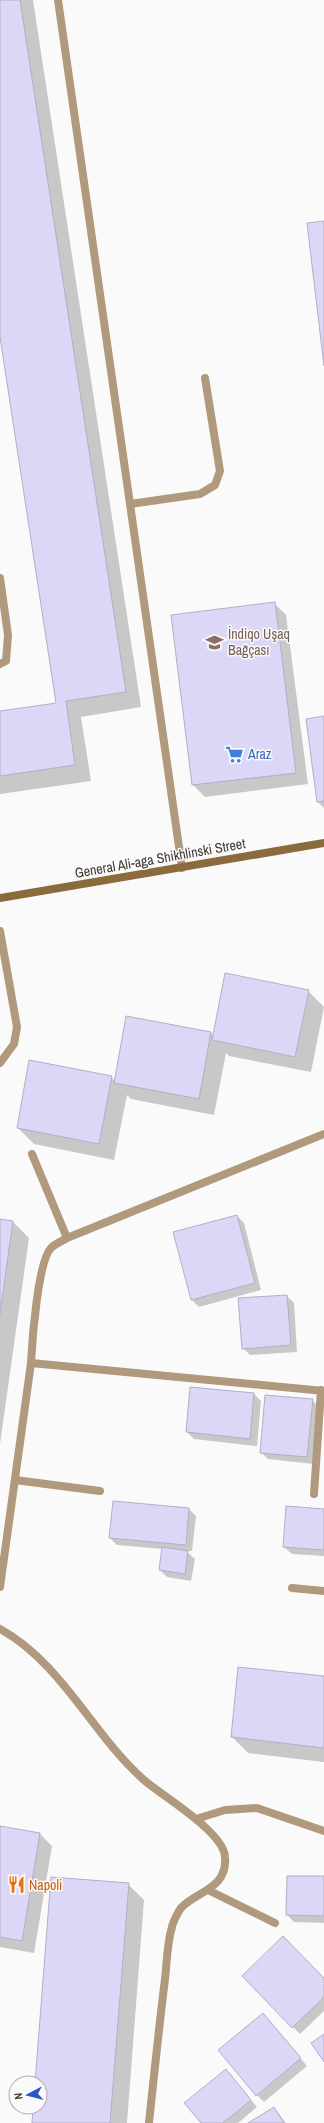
<svg xmlns="http://www.w3.org/2000/svg" width="324" height="2123" font-family="'Archivo Narrow',sans-serif">
<style>
.shadow{fill:#0003}
.building{fill:#dcd7f6;stroke:#b2aec9}
.lines{fill:none;stroke-linecap:round;stroke-linejoin:round}
.lane{stroke:#b0997c;stroke-width:8}
.secondary{stroke:#8b6a3e;stroke-width:8}
.labels{text-anchor:middle;stroke-width:3;stroke-linejoin:round;paint-order:stroke}
.education-label{font-size:14px;fill:#785e54;stroke:#fafafa;text-anchor:start}
.shop-label{font-size:14px;fill:#366cbe;stroke:#fafafa;text-anchor:start}
.street-label{font-size:14px;fill:#423630;stroke:#fafafa}
.food-label{font-size:14px;fill:#c56008;stroke:#fafafa;text-anchor:start}
</style>
<rect width="100%" height="100%" fill="#fafafa"/>
<path class="shadow" d="M0,0H33L141,707L81,717L91,781L0,794V712L57,704L0,330Z
M274,603L286,615L308,784L205,797L193,785L172,615Z
M324,717V808L318,802Z
M308,991L324,1007L311,1072L229,1056L226,1053L214,1115L131,1099L127,1095L114,1160L34,1144L18,1128L111,1077L115,1081L211,1033L214,1036Z
M237,1216L244,1223L261,1290L199,1307L192,1300Z
M0,1220L13,1222L29,1238L0,1444Z
M287,1296L294,1303L297,1352L250,1355L243,1348Z
M254,1394L261,1401L257,1446L194,1439L187,1432Z
M312,1400L319,1407L314,1464L268,1459L261,1452Z
M189,1509L196,1516L192,1551H186L195,1559L191,1581L167,1577L160,1570L163,1549L117,1545L110,1538Z
M324,1510V1556L292,1554L284,1547Z
M239,1668L324,1677V1762L248,1753L232,1737Z
M0,1827L40,1834L52,1846L34,1953L0,1947Z
M324,1877V1923L294,1922L287,1915Z
M128,1884L144,1900L127,2123H33L34,2107H40V2083H36Z
M243,1976L324,1979V2011L300,2034Z
M270,2021L307,2066L264,2102L257,2095Z
M226,2070L257,2107L238,2123H202Z
M274,2108L286,2123H250Z"/>
<path class="building" d="M0,0H20L126,692L66,701L75,765L0,776V711L56,703L0,337Z
M324,221V366L307,223Z
M275,602L296,773L192,785L171,615Z
M324,716V801L317,802L306,719Z
M225,973L309,990L295,1057L212,1040Z
M126,1016L211,1032L199,1099L114,1083Z
M29,1060L112,1076L99,1144L17,1128Z
M237,1215L255,1283L191,1300L173,1232Z
M0,1219L13,1221L0,1314Z
M287,1295L291,1345L242,1349L238,1298Z
M190,1387L254,1393L250,1439L186,1432Z
M265,1395L313,1399L307,1457L260,1453Z
M113,1501L189,1508L186,1545L109,1538Z
M286,1506L324,1509V1550L283,1547Z
M162,1547L188,1551L185,1574L159,1570Z
M238,1667L324,1676V1748L231,1737Z
M0,1826L40,1833L22,1941L0,1937Z
M287,1876H324V1916L286,1915Z
M51,1877L129,1883L110,2123H32L33,2107H40V2083H35Z
M283,1936L324,1978V1997L292,2028L242,1976Z
M263,2013L301,2058L256,2096L218,2050Z
M324,2034V2062L311,2043Z
M226,2069L251,2100L223,2123H201L184,2103Z
M274,2107L284,2123H248Z"/>
<g class="lines">
<path class="lane" d="M58,0L182,868
M130,504L200,494L215,485L220,471L205,378
M0,578L8,635L6,661L0,664
M0,931L17,1027L14,1044L0,1063
M32,1154L67,1238
M31,1363L324,1391
M15,1480L100,1491
M314,1494L321,1390
M0,1587L31,1363C32,1342 38,1261 51,1248C55,1244 62,1241 67,1238L324,1134
M292,1588L324,1591
M0,1629C62,1663 92,1734 144,1780C162,1796 224,1832 225,1857C228,1889 195,1892 181,1908C178,1912 173,1922 172,1927C167,1943 167,1962 165,1979C159,2027 154,2075 149,2123
M196,1819L225,1810L257,1808L324,1831
M208,1890L275,1923"/>
<path class="secondary" d="M0,898L324,843"/>
</g>
<defs>
<symbol id="school-bare" viewBox="-9 -9 18 18"><path d="M0-5L7-2L0 1L-7-2ZM-4 1L0 2.5L4 1V4Q0 6-4 4Z" fill="#8d6e63" stroke="#fafafa" stroke-width="2.5" paint-order="stroke"/></symbol>
<symbol id="supermarket-bare" viewBox="-9 -9 18 18"><path d="M-6-5.5h2.5l.6 2H6L4.5 2H-2.5L-4.4-4H-6ZM-1.5 3.2a1.3 1.3 0 1 0 .1 0ZM3 3.2a1.3 1.3 0 1 0 .1 0Z" fill="#3f7fe0" stroke="#fafafa" stroke-width="2.5" paint-order="stroke"/></symbol>
<symbol id="restaurant-bare" viewBox="-9 -9 18 18"><path d="M-5-6h1v4h1v-4h1v4h1v-4h1v5L-1.5 .5V6h-2V.5L-5-1ZM5-6V6H3V1.5H1.5Q1.5-4 5-6Z" fill="#e8710a" stroke="#fafafa" stroke-width="2.5" paint-order="stroke"/></symbol>
</defs>
<g fill-rule="evenodd">
<use href="#school-bare" x="202" y="630" width="25" height="25"/>
<use href="#supermarket-bare" x="222" y="742" width="25" height="25"/>
<use href="#restaurant-bare" x="4" y="1872" width="25" height="25"/>
</g>
<g class="labels">
<g class="education-label">
<text x="228" y="639">İndiqo Uşaq<tspan x="228" dy="16">Bağçası</tspan></text>
</g>
<g class="shop-label">
<text x="248" y="759">Araz</text>
</g>
<g class="street-label">
<text transform="translate(160 858) rotate(-10)" y="5">General Ali-aga Shikhlinski Street</text>
</g>
<g class="food-label">
<text x="29" y="1890">Napoli</text>
</g>
</g>
<g transform="translate(28 2095) rotate(263)"><circle r="19" fill="#fafafa" stroke="#b0aca9"/>
<path d="M0-3L7 15L0 10L-7 15Z" fill="#2d56c5"/>
<text y="-6" font-size="11" font-weight="bold" text-anchor="middle" fill="#423630">N</text>
</g>
</svg>
